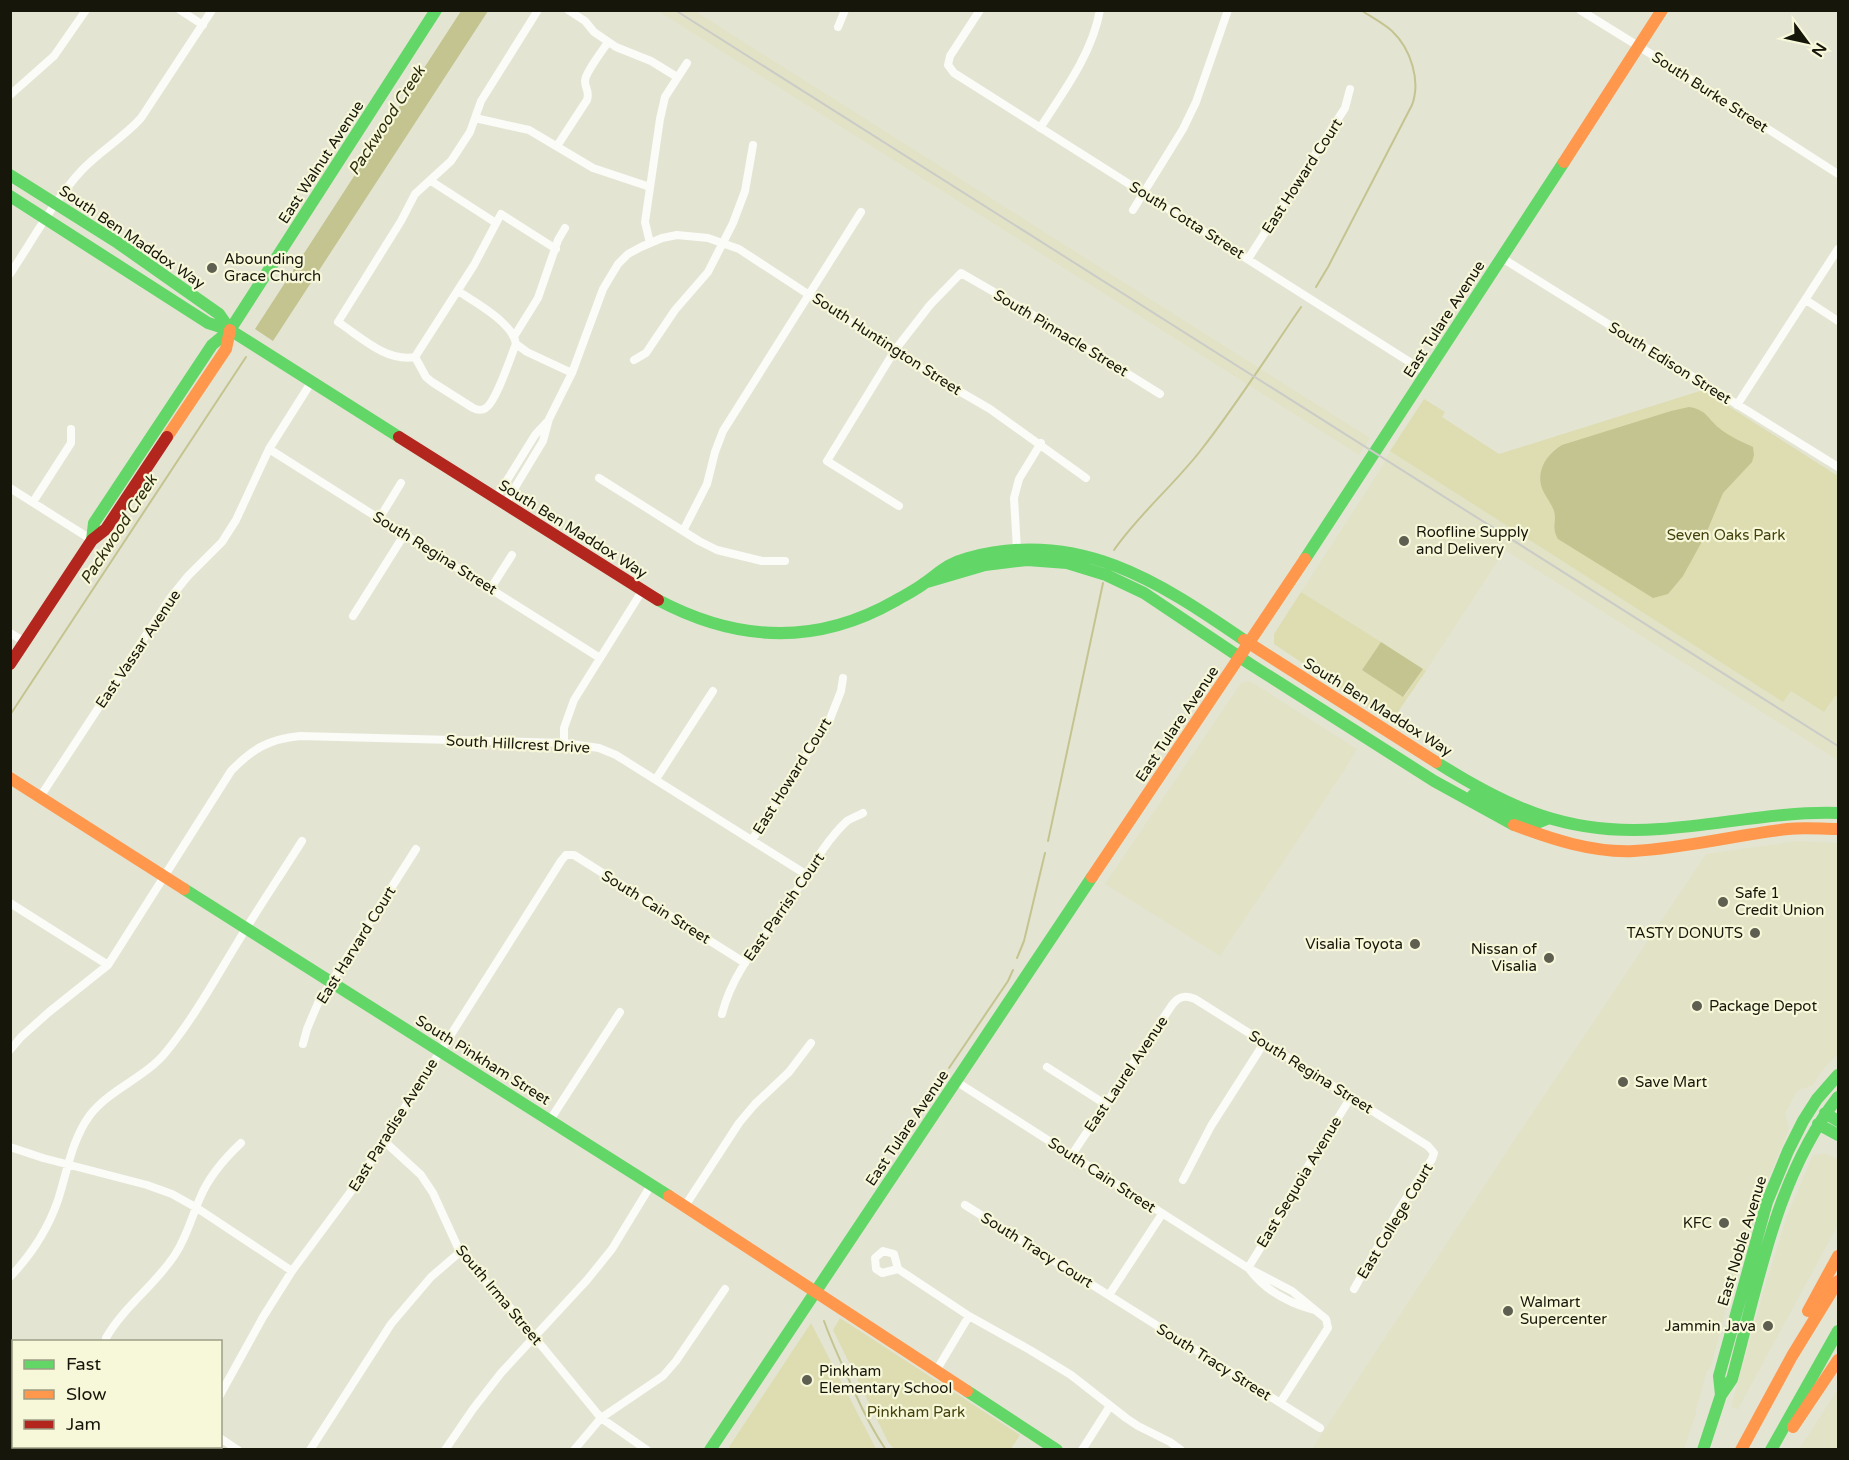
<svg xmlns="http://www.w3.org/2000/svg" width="1849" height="1460" font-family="'Varela Round',sans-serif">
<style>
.built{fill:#e2e2c6}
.green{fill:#ddddb1}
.water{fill:#c4c490}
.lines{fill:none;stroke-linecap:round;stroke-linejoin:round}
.stream{stroke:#c4c490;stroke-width:2}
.street{stroke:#fbfbf8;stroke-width:8}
.fast{stroke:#63d668;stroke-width:12}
.slow{stroke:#ff974d;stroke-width:12}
.jam{stroke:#b3261e;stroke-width:12}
.rail{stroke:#cbcbc7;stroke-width:2}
.poi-dot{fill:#5e5e51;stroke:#f7f8d9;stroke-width:2}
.labels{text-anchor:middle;stroke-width:4.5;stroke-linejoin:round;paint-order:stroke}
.street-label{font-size:15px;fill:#16160b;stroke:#f7f8d9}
.poi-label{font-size:15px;fill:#16160b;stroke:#f7f8d9;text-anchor:start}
.park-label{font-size:15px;fill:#44430e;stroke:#f7f8d9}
.water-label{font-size:16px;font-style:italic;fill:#2e2e0f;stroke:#f7f8d9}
</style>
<rect width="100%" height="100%" fill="#e4e4d3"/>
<path class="built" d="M658,11H695L1370,438L1359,455Z
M1390,451L1783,702L1838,617V760L1505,550L1426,671L1301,592L1380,470Z
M1250,681L1357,749L1344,771L1220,956L1105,884L1241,683Z
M1798,841L1838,843V1054L1821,1072L1813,1085L1797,1091L1785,1114L1789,1129L1764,1189L1745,1255L1733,1281L1711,1367L1707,1371L1696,1410V1414L1684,1449H1312L1513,1142L1706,854Z
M1827,1154L1838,1159V1225L1738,1409L1731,1407L1763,1293L1787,1216L1813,1155Z
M1838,1389V1449H1799Z"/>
<path class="green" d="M1703,390L1838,476V697L1835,696L1824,712L1791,691L1783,702L1390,451L1424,399L1445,412L1442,417L1499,454Z
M1301,592L1381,642L1362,670L1404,697L1423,669L1426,671L1391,722L1274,644V634Z
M840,1318L1020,1435L1011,1449H894L888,1442L833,1330Z
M811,1323L876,1449H732L729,1447Z"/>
<path class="water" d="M461,11H488L273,341L255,329Z
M1689,407C1707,410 1707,418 1719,428C1729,436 1742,442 1753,447L1754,455L1752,462L1723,493L1705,536L1683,576L1668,594L1653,598L1558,539C1551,526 1557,523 1554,511C1551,502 1543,494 1541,485C1537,467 1549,453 1562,445L1671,411Z
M1381,642L1423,669L1403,697L1362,670Z"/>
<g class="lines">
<path class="stream" d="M1316,287L1328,267L1412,105C1421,81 1411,49 1392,31C1383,23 1371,17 1361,10
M1114,550C1139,514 1174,485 1201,450C1237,404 1268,355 1301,307
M10,715L246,357
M1048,841L1103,583
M1017,958L1024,941L1045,853
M949,1068L1008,981L1013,970
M824,1321C833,1346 843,1366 854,1391C863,1411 873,1431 886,1450"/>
<path class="street" d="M180,10L203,25
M568,10L585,21L594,32L616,47L651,61L677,77
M980,10L950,56L948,65L954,73L1427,373
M1580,10L1651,54L1838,174
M838,27L845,10
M10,95L54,56L86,10
M475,118L529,130L593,168L650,187
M1040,128C1064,91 1092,54 1100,10
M557,146L587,100C590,91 585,89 585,81C585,73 603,50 608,42
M431,181L496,223
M1133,210L1183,129L1196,102L1228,10
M650,243L645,222L660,119L665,97L687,63
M1502,258L1838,467
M1248,259L1345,108L1350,89
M10,274C32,241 55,199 82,170C100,151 123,138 141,118L212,10
M458,291C475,302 513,323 516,344L527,352L572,373
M1806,300L1838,321
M515,335L538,298L558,240L565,228
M516,344C510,358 497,399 487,407C483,411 477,410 473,408L432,382L426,377L415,357C386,362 361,337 338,322L401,221L415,194L451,161L470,132L481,101L538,10
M415,357L474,265L501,214L556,249
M634,360L646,353L675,310L708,272L733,223L745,191L753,145
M1737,405L1838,249
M269,449L600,658
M599,478L699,541L717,550L762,561H785
M10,488L92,540
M496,498L535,435L547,422
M33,502L71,443V429
M505,504L543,441L549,419L572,373L603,289L618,264L628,254L641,247L662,238L677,235L708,238L739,249L933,376L990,409L1086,478
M899,506L827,461L895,350L930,305L961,273L1025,310L1160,394
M379,519L401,483
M683,531L707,484L715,452L723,431L861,212
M1017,550L1014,498L1019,479L1041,443
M491,588L512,555
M353,616L404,535
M10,633L25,642
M564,743V728L574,700L642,591
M656,779L713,691
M40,797L171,597L188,576L222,542L236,520L269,449L312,381
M752,840L830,719L841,691L843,678
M10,903L108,965
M722,1014C733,969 767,934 793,896C808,873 826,840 847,821C851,818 858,816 863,813
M303,1044L307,1029L318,1003L416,849
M10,1050L21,1037L49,1012L108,965L231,771C252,749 269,739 300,736L564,743L599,748L616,755L807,875
M1047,1067L1105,1104
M957,1082L1248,1268L1292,1291L1326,1319L1328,1328L1280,1403
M550,1120L620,1012
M383,1140L421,1175L433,1193L460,1252L475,1271L508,1305L601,1418L647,1450
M10,1147L43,1158L147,1185L172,1194L197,1208L292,1271
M1071,1156L1172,1005C1179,996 1185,995 1195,999L1428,1146L1434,1153L1432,1159L1398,1211L1354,1289
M1183,1180L1211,1126L1264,1043
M965,1205L1320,1428
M685,1206L739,1123L755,1104L789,1072L811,1043
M883,1251L894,1254L898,1269L882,1273L876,1269L875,1258Z
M1248,1268L1277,1221L1298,1182L1351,1097
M898,1269L969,1316L1030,1350L1071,1375L1126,1418L1138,1426L1170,1442L1181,1450
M1250,1270C1266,1291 1288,1303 1314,1310
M10,1277C31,1255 48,1229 58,1200C67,1172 72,1139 90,1115C110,1089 145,1078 166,1052C193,1019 214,981 236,945C257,910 280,876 302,841
M1109,1295L1162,1214
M106,1338C124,1306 156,1285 176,1253C187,1236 192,1216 200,1198C209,1176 224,1159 241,1143
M936,1371L969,1316
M220,1395L263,1317L292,1271L355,1186L561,861L566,855H574L745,963
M220,1438L238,1450
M39,1450V1449
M310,1450L391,1324L431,1277L460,1252
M445,1450L473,1409L501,1373L587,1280L612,1249L651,1185
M574,1450L601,1418L663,1376L676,1361L725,1289
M1082,1450L1110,1406"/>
<path class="fast" d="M10,175L118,243L219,314L230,330
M10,196L208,323L230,330L399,437
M92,540L94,523L212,345L230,330L436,10
M1305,559L1564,162
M927,582L985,565L1027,560L1067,563L1106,575L1144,593L1250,664L1434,781L1514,825
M658,600C737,642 816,646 895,601C905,595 916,590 926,582C941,571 949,563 968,558C1078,528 1158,581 1244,640
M1436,762C1510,809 1570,836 1660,829C1720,825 1778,811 1838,813
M1473,795L1528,821L1537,823L1547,819
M184,889L669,1196
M1825,1113L1838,1121
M1818,1124L1838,1135
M967,1391L1057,1450
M1721,1395L1719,1376L1767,1202L1788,1151L1803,1121L1817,1099L1838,1075
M710,1450L1092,877
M1703,1450L1721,1395L1732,1379C1758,1284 1776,1176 1838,1097
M1771,1450L1838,1331"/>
<path class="slow" d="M1564,162L1662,10
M167,437L226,349L230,330
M1244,640L1436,762
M10,778L184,889
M1514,825C1551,839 1593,853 1634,851C1686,848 1736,835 1788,829C1804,827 1821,829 1838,829
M1092,877L1305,559
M669,1196L967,1391
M1808,1311L1838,1256
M1793,1427L1838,1360
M1741,1450L1792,1356L1838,1281"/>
<path class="jam" d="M399,437L658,600
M10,664L92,540L106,529L167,437"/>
<path class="rail" d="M675,10L1838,746"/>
</g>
<g class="poi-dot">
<circle cx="212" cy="268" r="6"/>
<circle cx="1404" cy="541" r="6"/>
<circle cx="1723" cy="902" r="6"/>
<circle cx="1755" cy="933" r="6"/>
<circle cx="1415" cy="944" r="6"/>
<circle cx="1549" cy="958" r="6"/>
<circle cx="1697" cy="1006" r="6"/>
<circle cx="1623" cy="1082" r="6"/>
<circle cx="1724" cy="1223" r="6"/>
<circle cx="1508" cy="1311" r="6"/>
<circle cx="1768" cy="1326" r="6"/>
<circle cx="807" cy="1380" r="6"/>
</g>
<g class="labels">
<g class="street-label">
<text transform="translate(1710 92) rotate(33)" y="5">South Burke Street</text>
<text transform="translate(321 162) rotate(-57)" y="5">East Walnut Avenue</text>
<text transform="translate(1302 176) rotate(-57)" y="5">East Howard Court</text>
<text transform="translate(1187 220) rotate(32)" y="5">South Cotta Street</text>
<text transform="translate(132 237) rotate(34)" y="5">South Ben Maddox Way</text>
<text transform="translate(1444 319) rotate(-57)" y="5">East Tulare Avenue</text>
<text transform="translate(1061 333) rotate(31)" y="5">South Pinnacle Street</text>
<text transform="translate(887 344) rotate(33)" y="5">South Huntington Street</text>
<text transform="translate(1670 363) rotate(32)" y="5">South Edison Street</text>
<text transform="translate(573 529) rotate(32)" y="5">South Ben Maddox Way</text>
<text transform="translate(435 553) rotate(32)" y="5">South Regina Street</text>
<text transform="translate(138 649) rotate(-56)" y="5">East Vassar Avenue</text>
<text transform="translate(1378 707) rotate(32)" y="5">South Ben Maddox Way</text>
<text transform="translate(1177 724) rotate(-56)" y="5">East Tulare Avenue</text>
<text transform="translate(518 744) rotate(3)" y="5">South Hillcrest Drive</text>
<text transform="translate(792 776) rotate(-58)" y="5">East Howard Court</text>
<text transform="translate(656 907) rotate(32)" y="5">South Cain Street</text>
<text transform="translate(784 907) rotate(-55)" y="5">East Parrish Court</text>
<text transform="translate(356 945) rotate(-58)" y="5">East Harvard Court</text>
<text transform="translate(483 1060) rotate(32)" y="5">South Pinkham Street</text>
<text transform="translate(1311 1072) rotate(32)" y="5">South Regina Street</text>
<text transform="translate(1126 1074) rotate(-56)" y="5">East Laurel Avenue</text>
<text transform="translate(393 1125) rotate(-58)" y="5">East Paradise Avenue</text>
<text transform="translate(907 1128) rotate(-56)" y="5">East Tulare Avenue</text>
<text transform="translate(1102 1175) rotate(33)" y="5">South Cain Street</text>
<text transform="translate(1299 1182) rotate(-59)" y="5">East Sequoia Avenue</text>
<text transform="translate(1395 1221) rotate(-59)" y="5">East College Court</text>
<text transform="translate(1742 1241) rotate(-73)" y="5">East Noble Avenue</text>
<text transform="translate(1037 1250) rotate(32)" y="5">South Tracy Court</text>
<text transform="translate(499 1295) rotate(50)" y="5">South Irma Street</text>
<text transform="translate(1214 1362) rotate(32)" y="5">South Tracy Street</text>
</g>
<g class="poi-label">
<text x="224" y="264">Abounding<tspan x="224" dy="17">Grace Church</tspan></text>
<text x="1416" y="537">Roofline Supply<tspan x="1416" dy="17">and Delivery</tspan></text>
<text x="1735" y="898">Safe 1<tspan x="1735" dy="17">Credit Union</tspan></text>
<text x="1743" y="938" text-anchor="end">TASTY DONUTS</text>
<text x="1403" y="949" text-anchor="end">Visalia Toyota</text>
<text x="1537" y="954" text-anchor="end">Nissan of<tspan x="1537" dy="17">Visalia</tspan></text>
<text x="1709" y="1011">Package Depot</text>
<text x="1635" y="1087">Save Mart</text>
<text x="1712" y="1228" text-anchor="end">KFC</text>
<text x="1520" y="1307">Walmart<tspan x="1520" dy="17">Supercenter</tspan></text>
<text x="1756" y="1331" text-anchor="end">Jammin Java</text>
<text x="819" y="1376">Pinkham<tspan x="819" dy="17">Elementary School</tspan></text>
</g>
<g class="park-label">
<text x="1726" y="540">Seven Oaks Park</text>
<text x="916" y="1417">Pinkham Park</text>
</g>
<g class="water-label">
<text transform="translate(386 120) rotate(-57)" y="6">Packwood Creek</text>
<text transform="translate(118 529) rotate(-57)" y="6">Packwood Creek</text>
</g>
</g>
<rect width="1849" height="1460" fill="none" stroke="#16160b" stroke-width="24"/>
<rect x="12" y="1340" width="210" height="108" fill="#f7f8d9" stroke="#9d9e87" stroke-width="1.5"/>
<rect x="24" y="1360" width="30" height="9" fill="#63d668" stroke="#9d9e87" stroke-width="1.5"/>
<text x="66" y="1370" font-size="18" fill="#16160b">Fast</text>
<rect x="24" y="1390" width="30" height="9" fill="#ff974d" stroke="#9d9e87" stroke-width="1.5"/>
<text x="66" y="1400" font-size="18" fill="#16160b">Slow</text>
<rect x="24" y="1420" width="30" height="9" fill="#b3261e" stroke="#9d9e87" stroke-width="1.5"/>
<text x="66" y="1430" font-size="18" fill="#16160b">Jam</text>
<g transform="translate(1807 42) rotate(123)" stroke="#f7f8d9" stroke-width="4.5" paint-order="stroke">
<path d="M0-4.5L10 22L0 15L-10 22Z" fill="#16160b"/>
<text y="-9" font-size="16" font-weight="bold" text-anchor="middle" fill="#16160b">N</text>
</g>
</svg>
